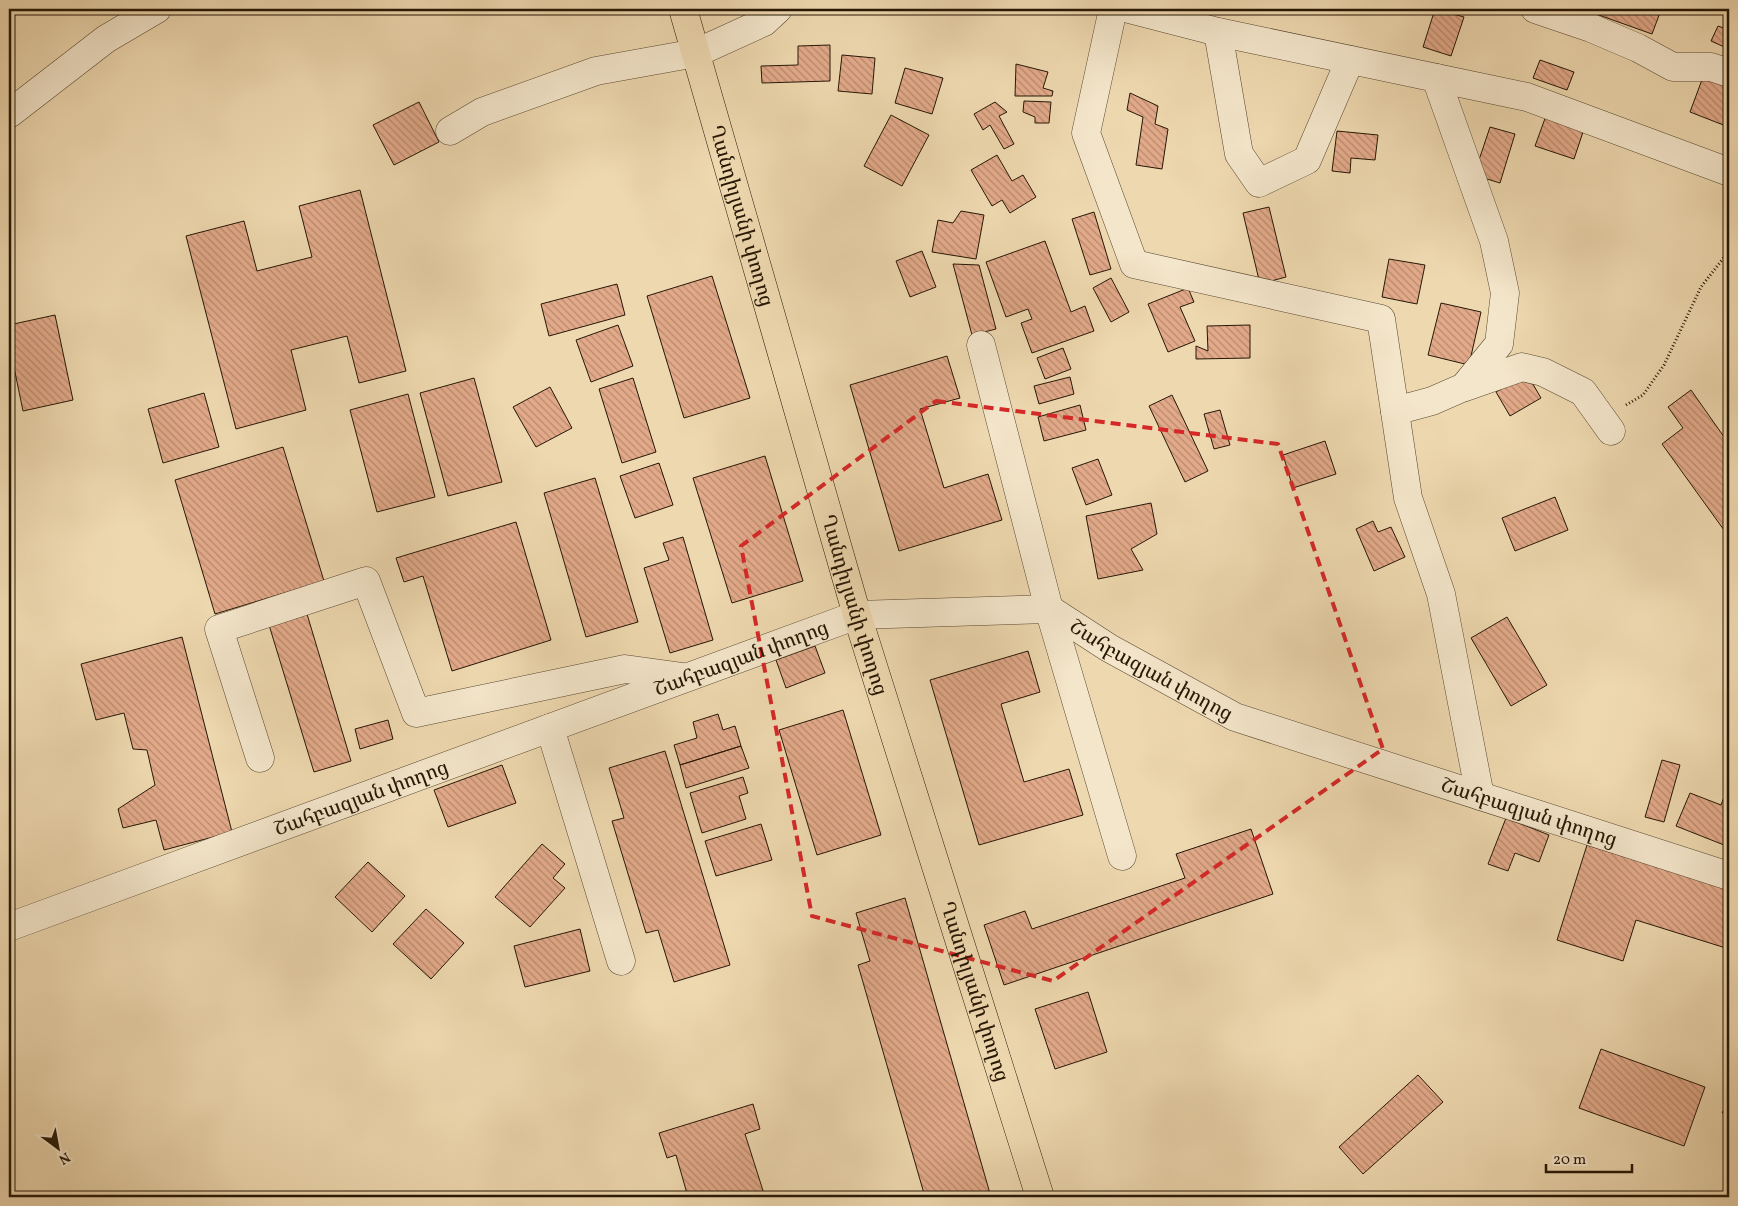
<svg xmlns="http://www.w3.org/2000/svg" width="1738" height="1206" font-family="Vollkorn,'Noto Serif Armenian',serif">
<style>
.building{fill:url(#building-back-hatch);stroke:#261705}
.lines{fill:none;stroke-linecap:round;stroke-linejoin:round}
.minor-casing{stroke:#584730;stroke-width:29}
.major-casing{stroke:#261705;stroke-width:29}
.path{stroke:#261705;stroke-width:3;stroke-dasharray:1 2.5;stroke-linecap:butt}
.minor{stroke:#f4e6cb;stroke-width:28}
.major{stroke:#eed8af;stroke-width:28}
.marked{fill:none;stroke:#d62828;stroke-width:4;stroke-dasharray:10 6;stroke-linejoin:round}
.labels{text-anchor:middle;stroke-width:5;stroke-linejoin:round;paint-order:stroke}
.street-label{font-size:20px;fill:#261705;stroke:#f4e6cb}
</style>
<defs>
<pattern id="building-back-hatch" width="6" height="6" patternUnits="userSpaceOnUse" patternTransform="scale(1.25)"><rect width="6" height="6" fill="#e3aa8a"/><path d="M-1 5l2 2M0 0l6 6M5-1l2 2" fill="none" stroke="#b8896f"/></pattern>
</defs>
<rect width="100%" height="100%" fill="#eed8af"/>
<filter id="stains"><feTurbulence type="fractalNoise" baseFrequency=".004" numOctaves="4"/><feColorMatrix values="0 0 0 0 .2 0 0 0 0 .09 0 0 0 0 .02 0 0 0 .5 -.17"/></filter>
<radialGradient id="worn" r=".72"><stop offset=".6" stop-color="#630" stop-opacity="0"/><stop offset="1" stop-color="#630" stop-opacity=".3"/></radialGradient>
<path class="building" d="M1435,9L1464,17L1451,56L1423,47Z
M1582,9H1656L1661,10L1652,34Z
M1718,26L1729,30V49L1711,41Z
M830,45V81L762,83L761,66L798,65V46Z
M842,55L875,58L872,94L838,91Z
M1540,60L1574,72L1567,90L1533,78Z
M1016,64L1048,72L1043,88L1053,91L1052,96H1015Z
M905,68L943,78L932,114L895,103Z
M1706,69L1729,77V118L1726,126L1690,112Z
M1130,93L1158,106L1155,124L1168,129L1162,169L1136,165L1143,117L1127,110Z
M1024,101L1051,102L1049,123H1035V117L1023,112Z
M419,102L439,142L394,165L373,125Z
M995,102L1007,112L999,116L1014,144L1004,149L990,125L983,130L974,114Z
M1547,113L1585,126L1574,159L1535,146Z
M891,115L929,135L902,186L864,166Z
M1490,127L1515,134L1500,183L1474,175Z
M1337,131L1378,135L1375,160L1351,158L1350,173L1332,171Z
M997,155L1012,181L1023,175L1036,197L1010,213L1002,200L992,206L971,170Z
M360,190L406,371L359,383L347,336L291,350L306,410L236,429L186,236L244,221L257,271L312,257L299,206Z
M1269,207L1286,277L1260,284L1243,213Z
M961,211L984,215L976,259L932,252L938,220L953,223Z
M1094,212L1111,269L1090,275L1072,219Z
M1045,241L1071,312L1085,306L1094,331L1032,353L1021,323L1032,319L1028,309L1006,317L986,262Z
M922,251L936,287L910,297L896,261Z
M1389,259L1425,265L1417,304L1382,297Z
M953,264L979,265L996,329L972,335Z
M712,276L750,398L684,418L647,296Z
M1111,278L1129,312L1111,322L1093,288Z
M617,284L625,315L549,336L541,304Z
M1188,288L1194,302L1180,307L1195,341L1168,352L1148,304Z
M1441,303L1481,312L1469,365L1428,355Z
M55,315L73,400L23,411L9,343V325Z
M618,325L633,366L591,382L576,340Z
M1250,325V358L1196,359V346L1208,351L1207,326Z
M1063,348L1071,369L1045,379L1037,358Z
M947,356L960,398L920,409L944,488L988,474L1002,520L899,551L850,385Z
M1527,374L1541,398L1510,416L1496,392Z
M1070,377L1074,394L1039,404L1034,386Z
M474,378L502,482L448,496L420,393Z
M633,378L656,452L622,463L599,389Z
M550,387L572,428L536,447L513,407Z
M1691,390L1729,444V537L1662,444L1683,428L1668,407Z
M204,393L219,447L163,463L148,409Z
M408,394L435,497L377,512L350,410Z
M1172,395L1208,471L1185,482L1149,406Z
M1080,405L1086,430L1044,441L1038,417Z
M1220,410L1230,445L1214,449L1204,414Z
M1325,441L1336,474L1293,488L1283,455Z
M283,447L324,581L215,614L175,480Z
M765,456L803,581L732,603L693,478Z
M1098,459L1112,495L1086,505L1072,468Z
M659,463L673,505L635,518L620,476Z
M595,478L638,622L586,637L544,493Z
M1555,497L1568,530L1515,551L1502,518Z
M1151,503L1157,534L1131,549L1143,570L1098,579L1086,516Z
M1373,521L1378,532L1391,527L1405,557L1374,571L1356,529Z
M516,522L551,640L452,671L423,576L404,582L396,558Z
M683,537L713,640L670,653L644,568L669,560L663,543Z
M307,614L351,761L314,772L269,625Z
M1507,617L1547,685L1511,706L1471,638Z
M182,637L232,832L164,850L156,820L123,828L118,809L155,785L147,750L133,749L124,713L96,720L81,664Z
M815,646L825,673L786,688L776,660Z
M1028,651L1040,692L1001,704L1024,782L1069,769L1083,815L979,845L930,680Z
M843,710L881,835L817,855L779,730Z
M718,714L723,730L735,726L741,746L680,765L674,745L697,738L693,722Z
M388,720L393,739L360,749L355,729Z
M741,746L749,768L686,788L680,765Z
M665,751L730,965L674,982L658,930L646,933L612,821L624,818L609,768Z
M1662,760L1680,765L1664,822L1645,817Z
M502,765L516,803L448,827L434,790Z
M743,777L748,793L739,796L746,819L702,833L690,793Z
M1727,789L1729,790V847L1676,826L1690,793L1721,805Z
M1506,818L1549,835L1539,862L1515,853L1508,871L1488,864Z
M761,824L772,860L716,876L705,841Z
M1251,829L1273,894L1004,985L984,925L1025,911L1032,929L1185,878L1176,854Z
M542,844L565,864L553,878L565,888L530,927L495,897Z
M1587,845L1729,889V949L1636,920L1623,961L1557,940Z
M368,862L405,896L372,932L335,897Z
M905,898L991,1197H925L858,965L870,961L856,913Z
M426,909L464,943L431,979L393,944Z
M580,929L590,971L525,987L514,946Z
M1088,992L1107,1052L1055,1069L1035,1009Z
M1601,1049L1705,1087L1684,1146L1579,1108Z
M1418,1075L1443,1102L1363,1174L1339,1147Z
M753,1104L760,1129L745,1134L765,1197H688L676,1155L667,1158L659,1133Z
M1729,1107V1122L1722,1112Z"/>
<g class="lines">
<defs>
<g id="minor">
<path d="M1113,9L1086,133L1134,264L1381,319L1408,498L1441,594L1480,796"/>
<path d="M1129,9L1218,32L1527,97L1729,172"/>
<path d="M1535,9L1591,28L1638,48L1673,67H1711L1729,73"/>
<path d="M1218,32L1239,154L1259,183L1307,160L1350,60"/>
<path d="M9,114L106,39L157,9"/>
<path d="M450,131L482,112L596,71L696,53L764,22L778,9"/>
<path d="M981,345L1049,609L1122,856"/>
<path d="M1465,387L1522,367L1543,372L1583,392L1611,431"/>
<path d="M1395,411L1432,401L1464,387L1499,344L1505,293L1494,241L1436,78"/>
<path d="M550,728L621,961"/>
<path d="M260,758L219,629L366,581L416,713L625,669L683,677"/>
<path id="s1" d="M9,927L857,615L1049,609L1109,648L1235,717L1729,876"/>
</g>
<g id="major">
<path id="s2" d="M683,9L857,615L1040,1197"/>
</g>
</defs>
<use href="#minor" class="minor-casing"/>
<use href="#major" class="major-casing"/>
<path class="path" d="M1729,213L1727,222L1729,244
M1626,405L1643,395L1664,365L1701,287L1729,251"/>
<use href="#minor" class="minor"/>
<use href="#major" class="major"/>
</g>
<path class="marked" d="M936,401L1278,444L1383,749L1053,981L812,916L741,546Z"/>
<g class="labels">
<g class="street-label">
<text dy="7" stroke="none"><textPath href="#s2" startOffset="215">Ղանդիլյանի փողոց</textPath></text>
<text dy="7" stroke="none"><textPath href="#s2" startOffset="620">Ղանդիլյանի փողոց</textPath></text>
<text dy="7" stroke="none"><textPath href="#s1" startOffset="780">Շահբազյան փողոց</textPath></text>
<text dy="7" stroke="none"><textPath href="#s1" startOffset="1215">Շահբազյան փողոց</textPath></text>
<text dy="7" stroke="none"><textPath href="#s1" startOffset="375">Շահբազյան փողոց</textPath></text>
<text dy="7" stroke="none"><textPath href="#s1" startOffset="1620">Շահբազյան փողոց</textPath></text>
<text dy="7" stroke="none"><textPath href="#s2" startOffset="1025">Ղանդիլյանի փողոց</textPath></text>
</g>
</g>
<rect width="1738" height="1206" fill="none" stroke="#eed8af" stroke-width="30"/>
<rect x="10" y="10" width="1718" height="1186" fill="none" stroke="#261705" stroke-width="2.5"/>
<rect x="15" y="15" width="1708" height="1176" fill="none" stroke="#261705"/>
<g transform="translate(58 1148) rotate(148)" stroke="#f4e6cb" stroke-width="4" paint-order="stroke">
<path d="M0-4L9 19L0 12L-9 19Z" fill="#261705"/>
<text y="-8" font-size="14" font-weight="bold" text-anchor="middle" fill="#261705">N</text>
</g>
<path d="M1546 1164v8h86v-8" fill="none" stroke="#261705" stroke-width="2.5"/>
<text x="1553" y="1164" font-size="15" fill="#261705" stroke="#f4e6cb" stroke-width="4" paint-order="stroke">20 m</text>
<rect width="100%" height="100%" filter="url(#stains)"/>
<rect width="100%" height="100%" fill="url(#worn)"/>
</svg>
